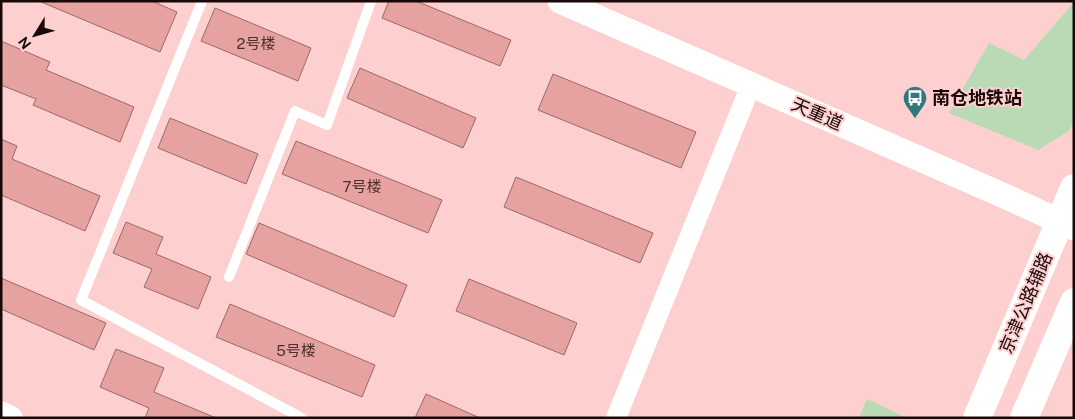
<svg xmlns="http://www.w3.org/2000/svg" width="1075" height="419" font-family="'Public Sans','Noto Sans SC',sans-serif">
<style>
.green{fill:#badab5}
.building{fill:#e6a2a0;stroke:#9a6968}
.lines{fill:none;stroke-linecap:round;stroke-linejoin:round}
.service{stroke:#fff;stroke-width:10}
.minor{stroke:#fff;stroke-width:20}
.tertiary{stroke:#fff;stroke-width:25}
.primary{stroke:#fff;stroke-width:28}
.trunk{stroke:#fff;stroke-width:28}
.labels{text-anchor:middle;stroke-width:4;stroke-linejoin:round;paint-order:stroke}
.number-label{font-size:15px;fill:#4c2e2e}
.poi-label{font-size:18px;font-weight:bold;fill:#190808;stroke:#fdd0cf;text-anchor:start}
.street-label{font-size:18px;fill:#190808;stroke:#fdd0cf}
</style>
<rect width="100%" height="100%" fill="#fdd0cf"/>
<path class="green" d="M1074,2V119L1069,131L1038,150L949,113L989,43L1024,60Z
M867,399L907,418H859Z"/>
<path class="building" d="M39,1H152L177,12L160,52Z
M389,1H416L511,40L500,66L382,18Z
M215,8L311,48L298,81L201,41Z
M1,41L50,62L46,70L134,107L120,142L33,105L36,99L1,85Z
M360,68L476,118L463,148L347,98Z
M553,74L696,132L681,168L538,110Z
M170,118L258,154L246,184L158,148Z
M1,139L17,146L12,159L100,196L85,231L1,195Z
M296,141L442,200L428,233L282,174Z
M516,177L653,233L640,263L504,207Z
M126,222L163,237L156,254L211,277L198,309L144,287L152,269L113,253Z
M259,223L407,285L394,317L246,254Z
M1,278L106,323L94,350L1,309Z
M469,279L577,323L564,355L456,311Z
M230,304L375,365L362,397L216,337Z
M116,349L164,368L154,392L216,418H145L149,408L100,387Z
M426,394L480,418H415Z"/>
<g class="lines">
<path class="service" d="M202,1L81,300L302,418
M229,277L295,111L327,125L371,1"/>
<path class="minor" d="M616,418L751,85"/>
<path class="tertiary" d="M560,1L1009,198L1074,228
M1,414L10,418"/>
<path class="primary" d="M977,418L1074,188"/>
<path class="trunk" d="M1024,418L1074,302"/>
</g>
<defs>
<symbol id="bus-pin" viewBox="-11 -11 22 30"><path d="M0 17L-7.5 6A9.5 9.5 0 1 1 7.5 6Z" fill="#30797e" stroke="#fdd0cf"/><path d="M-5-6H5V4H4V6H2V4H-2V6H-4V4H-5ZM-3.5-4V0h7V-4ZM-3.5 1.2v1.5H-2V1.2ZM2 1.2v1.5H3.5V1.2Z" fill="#fff"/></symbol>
</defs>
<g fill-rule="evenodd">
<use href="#bus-pin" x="901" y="84" width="28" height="38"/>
</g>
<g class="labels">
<g class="number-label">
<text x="256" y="49">2号楼</text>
<text x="362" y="192">7号楼</text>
<text x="296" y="356">5号楼</text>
</g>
<g class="poi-label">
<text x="932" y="104">南仓地铁站</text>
</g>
<g class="street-label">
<text transform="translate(817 114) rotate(24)" y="6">天重道</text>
<text transform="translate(1026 303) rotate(-67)" y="6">京津公路辅路</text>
</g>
</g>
<rect width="1075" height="419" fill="none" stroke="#190808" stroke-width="5"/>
<g transform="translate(35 35) rotate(233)" stroke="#fdd0cf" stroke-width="4" paint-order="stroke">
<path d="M0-4L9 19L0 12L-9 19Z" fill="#190808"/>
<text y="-8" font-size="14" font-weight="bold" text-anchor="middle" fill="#190808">N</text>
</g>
</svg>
